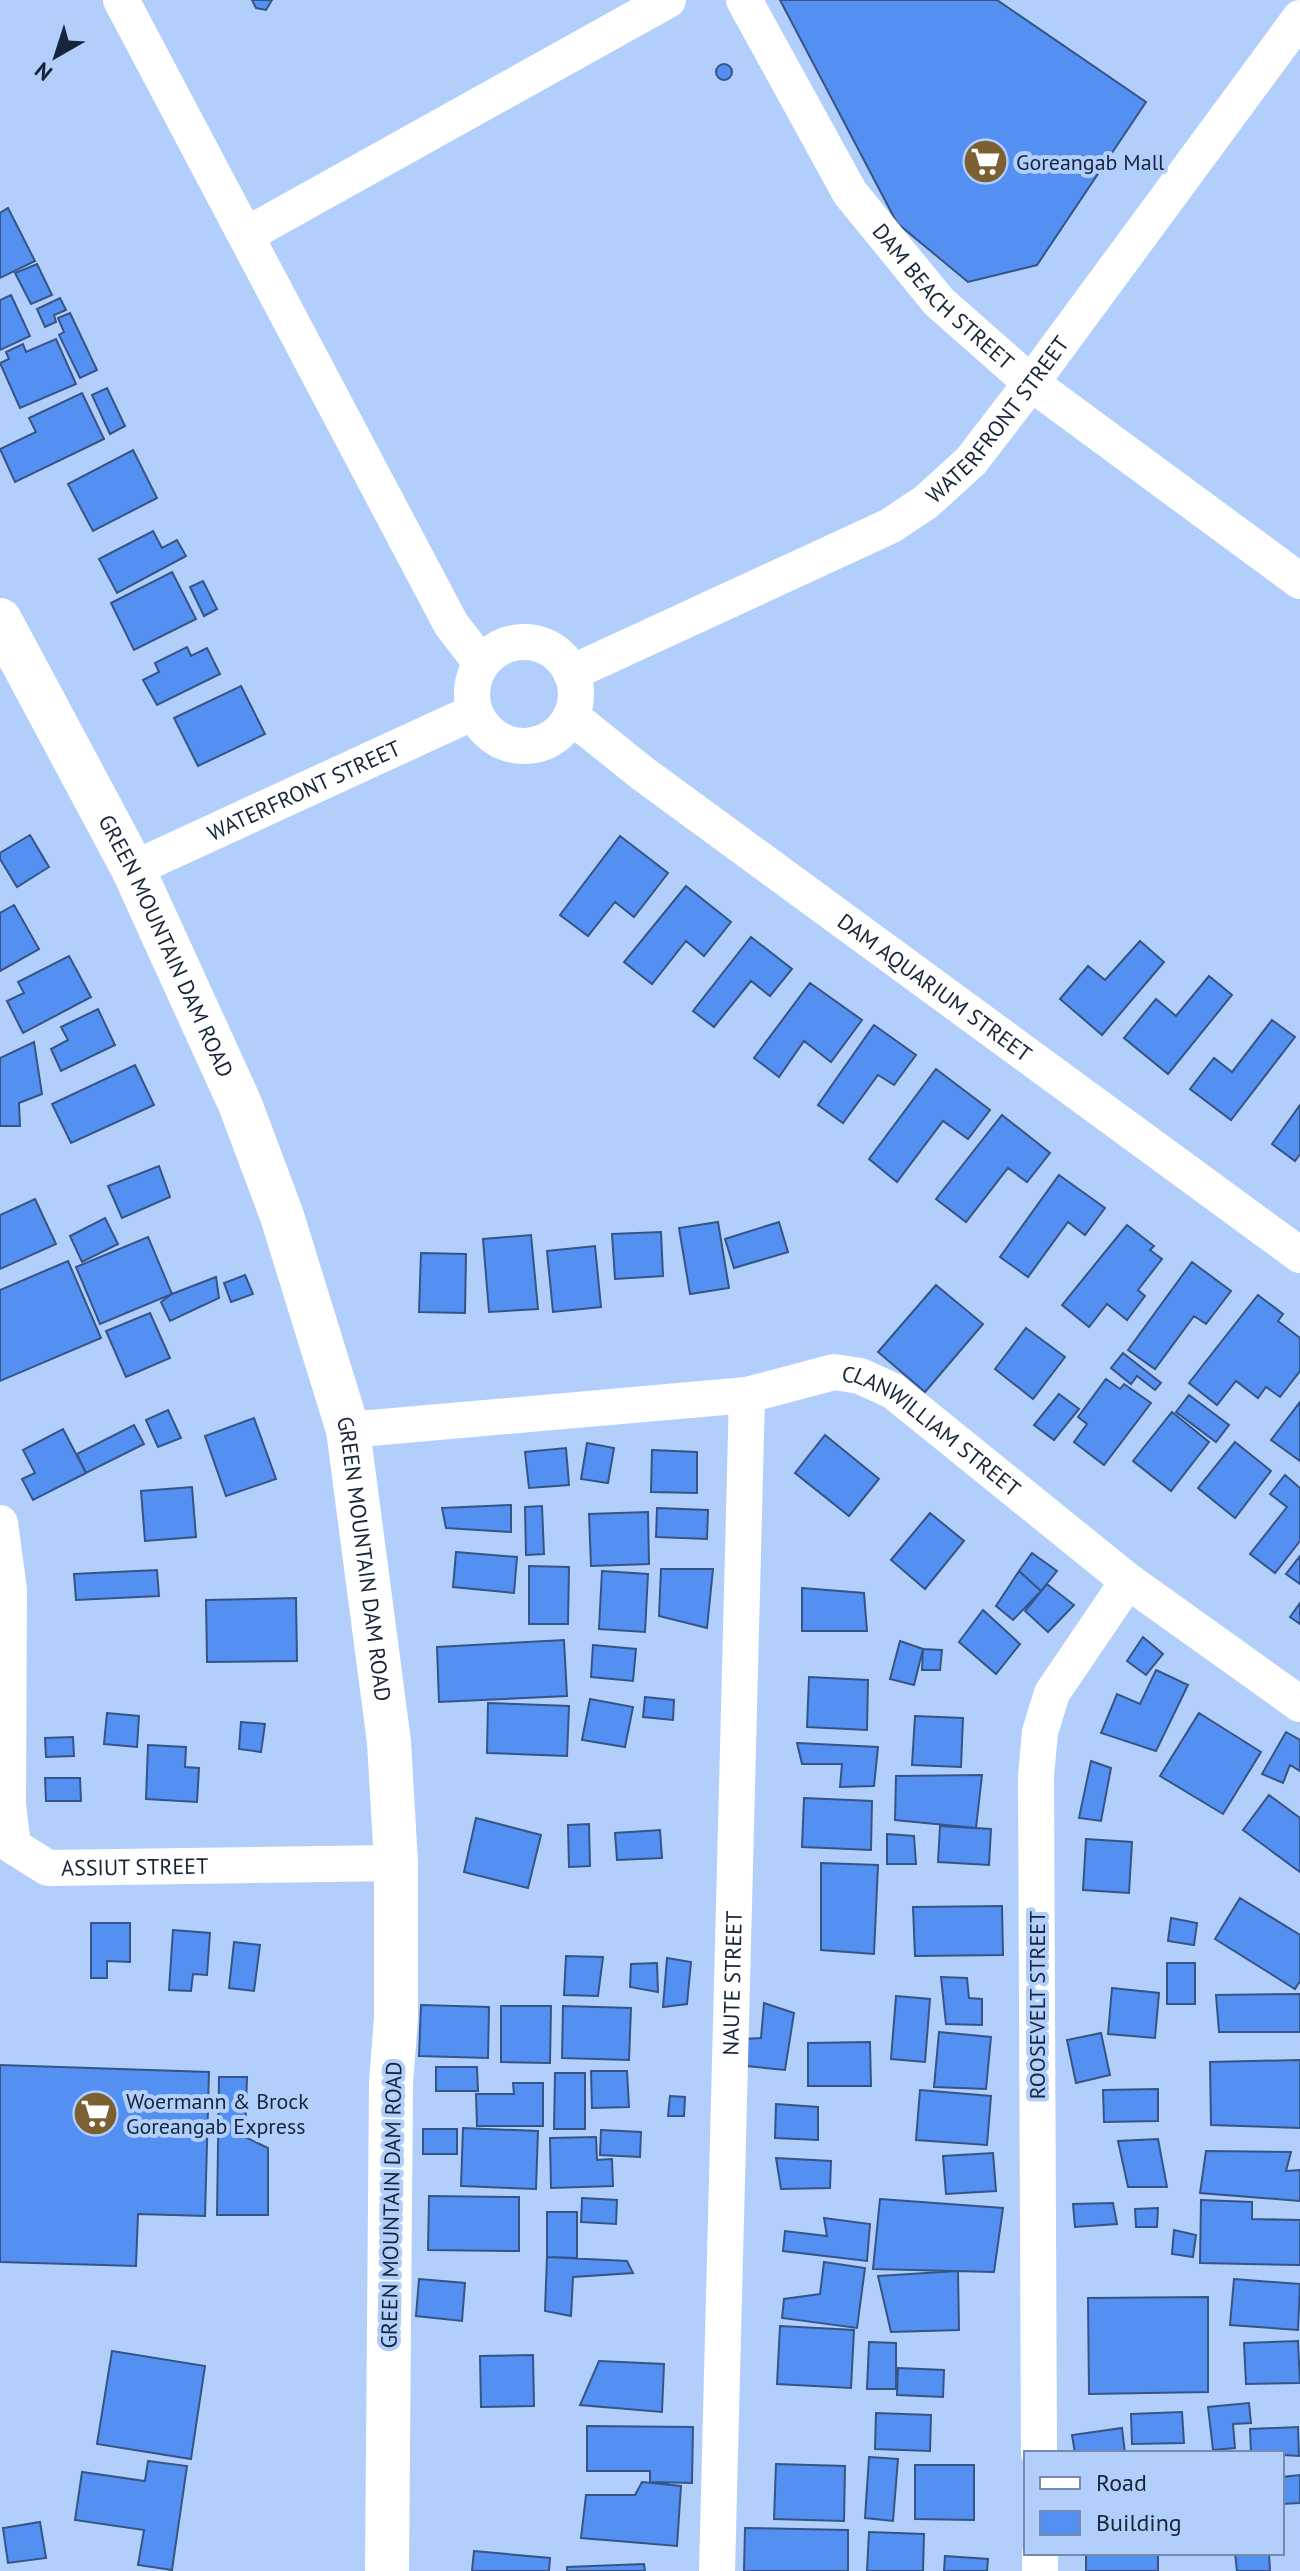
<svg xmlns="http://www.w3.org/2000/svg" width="1300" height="2571" font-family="'PT Sans',sans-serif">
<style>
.building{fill:#5390f1;stroke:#365485;stroke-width:2}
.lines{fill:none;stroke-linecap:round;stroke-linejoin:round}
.minor{stroke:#fff;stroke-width:36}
.tertiary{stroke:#fff;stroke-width:44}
.labels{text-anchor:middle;stroke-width:8;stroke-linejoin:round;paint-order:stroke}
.poi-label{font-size:22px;fill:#17253a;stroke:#b2cffc;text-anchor:start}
.street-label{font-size:22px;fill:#17253a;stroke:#b2cffc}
</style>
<rect width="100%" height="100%" fill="#b2cffc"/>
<path class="building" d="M252,0H272L266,10L256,8Z
M780,0H997L1146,102L1037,265L968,282L897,223Z
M716 72a8 8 0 1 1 16 0a8 8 0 1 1-16 0Z
M8,208L35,261L0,278V213Z
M37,264L52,295L31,304L15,273Z
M11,295L30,336L0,350V300Z
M60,298L66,310L54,315L56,322L45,327L37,309Z
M70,313L97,370L80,378L59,335L64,332L58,318Z
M56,339L76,384L20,408L0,363L9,359L6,352L23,344L26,352Z
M107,388L125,426L110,434L92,395Z
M82,393L104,439L15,482L0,449L36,432L29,418Z
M133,450L157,498L93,531L68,484Z
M153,531L162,548L177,540L186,556L117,593L99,559Z
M172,572L196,619L134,650L111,603Z
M203,581L217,609L204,616L190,587Z
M187,647L191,656L207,648L220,674L157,705L143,680L159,672L155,663Z
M241,686L265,734L198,766L174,718Z
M30,835L49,867L17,887L0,859V853Z
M620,836L668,873L634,917L615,902L588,936L560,915Z
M686,886L731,922L704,956L686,941L652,984L624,962Z
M14,905L39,949L0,971V913Z
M751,937L792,969L770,996L751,981L714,1027L693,1011Z
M1140,941L1164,962L1102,1035L1060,999L1088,966L1105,980Z
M69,956L91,997L23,1033L7,1001L24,993L18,982Z
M1209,976L1232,995L1168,1074L1124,1038L1156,999L1176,1016Z
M810,983L862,1020L831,1062L804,1041L779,1077L754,1058Z
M98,1009L115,1045L61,1071L51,1049L68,1040L61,1027Z
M1272,1020L1295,1037L1231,1120L1190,1089L1214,1058L1232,1072Z
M874,1025L916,1055L894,1085L878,1075L843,1123L818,1105Z
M34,1042L42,1094L19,1103L20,1126H0V1058Z
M135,1065L154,1105L71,1143L52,1104Z
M936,1069L990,1110L968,1139L943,1121L897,1182L869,1159Z
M1300,1105V1154L1295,1161L1272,1144Z
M1002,1115L1050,1153L1027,1182L1008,1168L966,1222L936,1199Z
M159,1166L170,1197L122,1218L108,1186Z
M1059,1175L1105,1208L1085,1235L1068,1222L1028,1277L1000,1257Z
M35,1199L56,1244L0,1269V1215Z
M105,1218L118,1244L82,1262L70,1236Z
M718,1222L729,1288L690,1294L679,1228Z
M779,1222L788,1252L734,1268L725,1239Z
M1127,1225L1154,1246L1150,1250L1162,1259L1138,1290L1145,1296L1127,1320L1107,1304L1089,1327L1062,1305Z
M661,1232L663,1276L615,1279L612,1234Z
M531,1235L538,1309L489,1312L483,1239Z
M148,1237L172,1294L100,1324L76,1267Z
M595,1246L601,1307L553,1312L547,1251Z
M421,1253L466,1254L465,1313L419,1312Z
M68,1261L101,1338L0,1381V1290Z
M1192,1262L1231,1291L1206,1324L1194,1316L1155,1369L1128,1350Z
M245,1275L253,1294L231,1302L224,1283Z
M216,1277L219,1298L170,1321L161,1302L172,1294Z
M936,1285L983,1324L925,1392L878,1352Z
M1258,1295L1283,1314L1278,1321L1300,1338V1371L1280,1397L1266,1387L1258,1398L1236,1381L1217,1405L1189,1383Z
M150,1313L170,1358L126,1377L106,1331Z
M1026,1328L1065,1357L1033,1399L995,1369Z
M1123,1353L1161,1383L1155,1390L1137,1376L1131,1384L1111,1368Z
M1106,1379L1120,1389L1124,1384L1151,1403L1104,1465L1074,1442L1087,1424L1078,1417Z
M1059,1394L1079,1409L1054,1440L1034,1425Z
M1189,1395L1229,1425L1216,1442L1176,1412Z
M1300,1402V1461L1271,1440Z
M168,1410L181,1438L158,1447L146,1420Z
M1172,1412L1209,1442L1171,1491L1133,1461Z
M254,1418L276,1479L226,1496L205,1436Z
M134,1425L144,1444L86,1473L77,1454Z
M63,1429L86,1473L33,1500L22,1479L35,1473L23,1450Z
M825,1435L879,1479L849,1516L795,1473Z
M1235,1442L1271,1471L1235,1518L1198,1488Z
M587,1443L614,1448L608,1483L581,1479Z
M566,1448L569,1485L529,1488L525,1452Z
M652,1450L697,1452V1493L651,1492Z
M1285,1475L1300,1488V1541L1275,1573L1250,1554L1287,1507L1270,1494Z
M192,1487L196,1537L145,1541L141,1491Z
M511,1505V1532L446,1528L442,1508Z
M542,1506L544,1554L526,1555L525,1507Z
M657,1508L708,1510L707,1539L656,1537Z
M648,1512L649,1564L591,1566L589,1514Z
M930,1513L964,1541L925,1589L891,1560Z
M456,1552L517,1557L514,1593L453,1587Z
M1032,1553L1057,1571L1041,1591L1019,1571Z
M1300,1556V1584L1286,1574Z
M529,1566L569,1567L568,1624H529Z
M661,1569H713L707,1628L659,1616Z
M157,1570L159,1596L76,1600L74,1574Z
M602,1571L648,1574L645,1632L599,1629Z
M1019,1571L1041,1591L1013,1620L996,1606Z
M1047,1584L1074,1605L1048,1632L1025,1611Z
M802,1588L864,1593L867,1631H802Z
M296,1598L297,1661L207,1662L206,1600Z
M1300,1603V1624L1290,1617Z
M983,1610L1020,1644L996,1674L959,1642Z
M1143,1637L1163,1654L1146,1675L1127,1661Z
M564,1640L567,1696L439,1702L437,1647Z
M900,1641L923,1649L914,1685L890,1679Z
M593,1645L636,1649L633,1681L591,1677Z
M923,1649L942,1650L940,1670H922Z
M1156,1670L1188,1685L1156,1751L1101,1733L1117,1694L1140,1704Z
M809,1677L868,1680L867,1730L807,1727Z
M645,1697L674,1700L673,1720L643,1717Z
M590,1699L633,1707L625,1747L582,1740Z
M488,1703L569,1706L567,1756L487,1753Z
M107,1713L139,1716L137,1747L104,1744Z
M1199,1713L1261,1752L1223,1814L1160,1776Z
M915,1716L963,1718L961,1767L912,1765Z
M241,1722L265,1724L261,1752L239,1749Z
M1286,1732L1300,1740V1771L1290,1765L1283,1783L1262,1774Z
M73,1737L74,1756L46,1757L45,1738Z
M797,1743L878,1747L874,1786L840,1787L842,1764H802Z
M148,1745L186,1747L185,1767L199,1768L197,1802L146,1799Z
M1091,1761L1111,1768L1101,1821L1079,1818Z
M982,1775L976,1828L895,1820L896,1776Z
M45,1778H80L81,1801H46Z
M1269,1795L1300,1818V1872L1243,1830Z
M804,1798L872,1801L871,1850L802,1847Z
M476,1818L541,1835L528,1888L464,1872Z
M589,1824L590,1866L569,1867L568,1825Z
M940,1826L991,1829L989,1865L938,1862Z
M660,1830L662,1858L617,1860L615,1833Z
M887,1834L914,1836L916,1864H887Z
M1086,1839L1132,1842L1129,1893L1083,1890Z
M821,1863L878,1865L874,1954L821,1950Z
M1240,1898L1300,1935V1981L1295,1989L1215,1939Z
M1002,1906L1003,1955L915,1956L913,1907Z
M1171,1918L1197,1923L1194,1945L1168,1941Z
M91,1923H130V1962L107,1961V1978H91Z
M173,1930L210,1933L207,1975L193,1974L191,1991L169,1990Z
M234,1942L260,1945L254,1991L229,1988Z
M566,1956L603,1957L598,1996L564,1995Z
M667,1958L691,1962L687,2004L663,2007Z
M657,1963L658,1992L630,1987L631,1964Z
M1167,1963H1195V2004H1167Z
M941,1977L967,1978L969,1998L982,1999V2025L946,2024Z
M1112,1988L1159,1993L1155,2038L1108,2034Z
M1300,1994V2032H1219L1216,1995Z
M896,1996L930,1999L925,2062L891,2059Z
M764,2003L794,2013L785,2070L746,2066L744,2039L761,2038Z
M421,2005L489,2007L488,2058L419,2056Z
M501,2006H551L550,2063L501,2062Z
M563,2006L631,2008L629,2060L562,2058Z
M939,2032L991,2037L986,2089L934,2087Z
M1101,2033L1110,2075L1076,2083L1067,2040Z
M870,2042L871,2086H808V2043Z
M1300,2060V2128L1211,2125L1210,2062Z
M0,2065L209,2072L205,2216L138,2214L136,2266L0,2262Z
M436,2067H477L478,2091H436Z
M591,2071H627L629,2107L592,2108Z
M555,2073H585V2129H554Z
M219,2077H247L245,2137L268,2148V2215H217Z
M513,2083H543V2126H477L476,2094H514Z
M1158,2089V2121L1104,2122L1103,2090Z
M920,2090L991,2096L987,2145L916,2140Z
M670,2096L685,2097L684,2116H668Z
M776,2104L818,2107V2140L775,2138Z
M463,2128L538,2131L536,2189L461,2186Z
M423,2129H457V2154H423Z
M601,2130L641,2132L640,2157L600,2155Z
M596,2137L597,2160L612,2159L613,2186L551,2188L550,2138Z
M1158,2139L1167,2187H1128L1118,2141Z
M1206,2151L1291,2152L1286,2171L1300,2170V2201L1200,2193Z
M993,2153L996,2191L946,2194L943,2156Z
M776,2158L831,2161L830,2188L781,2189Z
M429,2196L519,2197V2251L428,2250Z
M582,2198L617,2200L616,2224L581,2222Z
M880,2199L1003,2208L994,2272L873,2269Z
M1201,2200L1252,2202V2219L1300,2220V2265L1200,2263Z
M1113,2203L1117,2224L1075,2227L1073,2204Z
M1158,2208L1157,2227H1136L1135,2209Z
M547,2212H577V2258L547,2257Z
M824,2218L870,2224L867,2261L783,2251L785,2231L827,2236Z
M1174,2230L1196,2235L1193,2257L1172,2254Z
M547,2257L627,2261L633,2273L573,2277L571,2316L545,2311Z
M824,2262L865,2268L857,2328L782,2318L784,2299L820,2294Z
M958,2271L959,2330L891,2332L878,2276Z
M419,2279L465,2283L462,2321L416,2316Z
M1234,2279L1300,2284L1298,2330L1230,2325Z
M1208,2297V2392L1089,2394L1088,2298Z
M780,2326L854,2330L851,2388L777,2384Z
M1298,2341L1300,2383L1246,2384L1244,2343Z
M869,2342L896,2343V2389H867Z
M112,2351L205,2366L191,2459L97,2444Z
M533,2355L534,2406L481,2407L480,2356Z
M599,2361L664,2364L662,2412L580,2405Z
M898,2368L944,2370L943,2397L897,2395Z
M1249,2403L1251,2423L1233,2424L1235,2448L1213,2450L1208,2407Z
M1182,2412L1184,2443L1132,2444L1131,2414Z
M876,2413L931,2415L930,2451L875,2449Z
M587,2426L693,2427L692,2483L650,2482V2471H587Z
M1298,2427L1299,2456L1251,2453L1250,2429Z
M1122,2428L1125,2453H1075L1072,2435Z
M869,2457L898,2459L893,2521L865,2518Z
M148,2461L187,2466L172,2570L138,2565L144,2530L75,2520L82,2472L145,2481Z
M776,2464L845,2466L844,2521L774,2519Z
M915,2465H974V2520L915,2519Z
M1300,2475V2503L1282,2504V2477Z
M642,2482L681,2486L677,2546L581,2538L586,2495H635Z
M40,2522L46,2558L8,2563L3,2528Z
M745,2528L848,2530V2571H744Z
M869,2532L924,2534L923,2571H867Z
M474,2551L550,2558L549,2571H472Z
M1086,2553H1158V2571H1086Z
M1235,2553H1269L1270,2571H1237Z
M945,2556L988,2559L987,2571H944Z
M644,2564L645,2571H567V2567Z"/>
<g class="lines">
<g class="minor">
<path d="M121,0L451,624L481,663"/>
<path id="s1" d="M744,0L850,193L939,302L1031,383L1300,581"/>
<path d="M246,235L668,0"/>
<circle cx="524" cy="694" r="52"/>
<path id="s2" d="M571,673L890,526L926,502L971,461L1031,383L1300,18"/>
<path id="s3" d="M571,716L642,773L1300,1255"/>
<path id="s4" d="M133,869L474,712"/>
<path id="s5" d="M348,1430L747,1395L834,1372L860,1376L893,1391L1128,1581L1300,1704"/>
<path id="s6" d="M0,1523L9,1590L8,1805L13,1846L48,1868L396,1863"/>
<path d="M1039,2453L1036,1776L1040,1732L1052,1693L1128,1581"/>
<path d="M1040,2553V2571"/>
<path id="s7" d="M717,2571L747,1395"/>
</g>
<path class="tertiary" id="s8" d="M0,620L133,869L240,1104L282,1216L348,1430L389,1742L396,1863V2018L391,2083L387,2571"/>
</g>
<defs>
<symbol id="supermarket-disc" viewBox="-11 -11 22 22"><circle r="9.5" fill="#7b6032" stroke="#b2cffc"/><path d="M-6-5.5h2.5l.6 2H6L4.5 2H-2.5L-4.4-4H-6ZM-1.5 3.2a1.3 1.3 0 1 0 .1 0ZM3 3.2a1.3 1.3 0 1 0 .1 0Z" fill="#fff"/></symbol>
</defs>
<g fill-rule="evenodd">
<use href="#supermarket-disc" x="960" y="136" width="51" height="51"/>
<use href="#supermarket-disc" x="70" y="2088" width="51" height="51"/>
</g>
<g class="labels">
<g class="poi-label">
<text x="1016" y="170">Goreangab Mall</text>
<text x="126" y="2109">Woermann &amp; Brock<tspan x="126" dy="25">Goreangab Express</tspan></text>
</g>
<g class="street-label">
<text dy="8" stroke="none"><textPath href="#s1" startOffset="360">DAM BEACH STREET</textPath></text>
<text dy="8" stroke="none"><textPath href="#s2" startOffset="504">WATERFRONT STREET</textPath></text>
<text dy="8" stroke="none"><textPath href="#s4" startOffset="188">WATERFRONT STREET</textPath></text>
<text dy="8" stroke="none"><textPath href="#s8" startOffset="366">GREEN MOUNTAIN DAM ROAD</textPath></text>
<text dy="8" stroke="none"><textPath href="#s3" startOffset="454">DAM AQUARIUM STREET</textPath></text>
<text dy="8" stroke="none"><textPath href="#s5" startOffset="606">CLANWILLIAM STREET</textPath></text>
<text dy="8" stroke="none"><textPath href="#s8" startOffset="1014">GREEN MOUNTAIN DAM ROAD</textPath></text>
<text dy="8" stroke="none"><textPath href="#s6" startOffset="452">ASSIUT STREET</textPath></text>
<text dy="8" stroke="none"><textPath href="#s7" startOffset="588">NAUTE STREET</textPath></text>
<text transform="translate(1037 2005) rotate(-90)" y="8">ROOSEVELT STREET</text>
<text transform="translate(391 2205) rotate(-89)" y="8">GREEN MOUNTAIN DAM ROAD</text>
</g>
</g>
<rect x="1024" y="2451" width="260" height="104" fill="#b2cffc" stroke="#748bae" stroke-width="2"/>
<rect x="1040" y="2477" width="40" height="12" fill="#ffffff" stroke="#748bae" stroke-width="2"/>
<text x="1096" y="2491" font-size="24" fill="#17253a">Road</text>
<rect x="1040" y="2511" width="40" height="24" fill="#5390f1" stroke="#748bae" stroke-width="2"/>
<text x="1096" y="2531" font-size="24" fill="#17253a">Building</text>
<g transform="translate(56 56) rotate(219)" stroke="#b2cffc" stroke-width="6" paint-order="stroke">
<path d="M0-6L14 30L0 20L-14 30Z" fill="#17253a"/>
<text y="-12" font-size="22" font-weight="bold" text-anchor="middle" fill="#17253a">N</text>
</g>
</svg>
